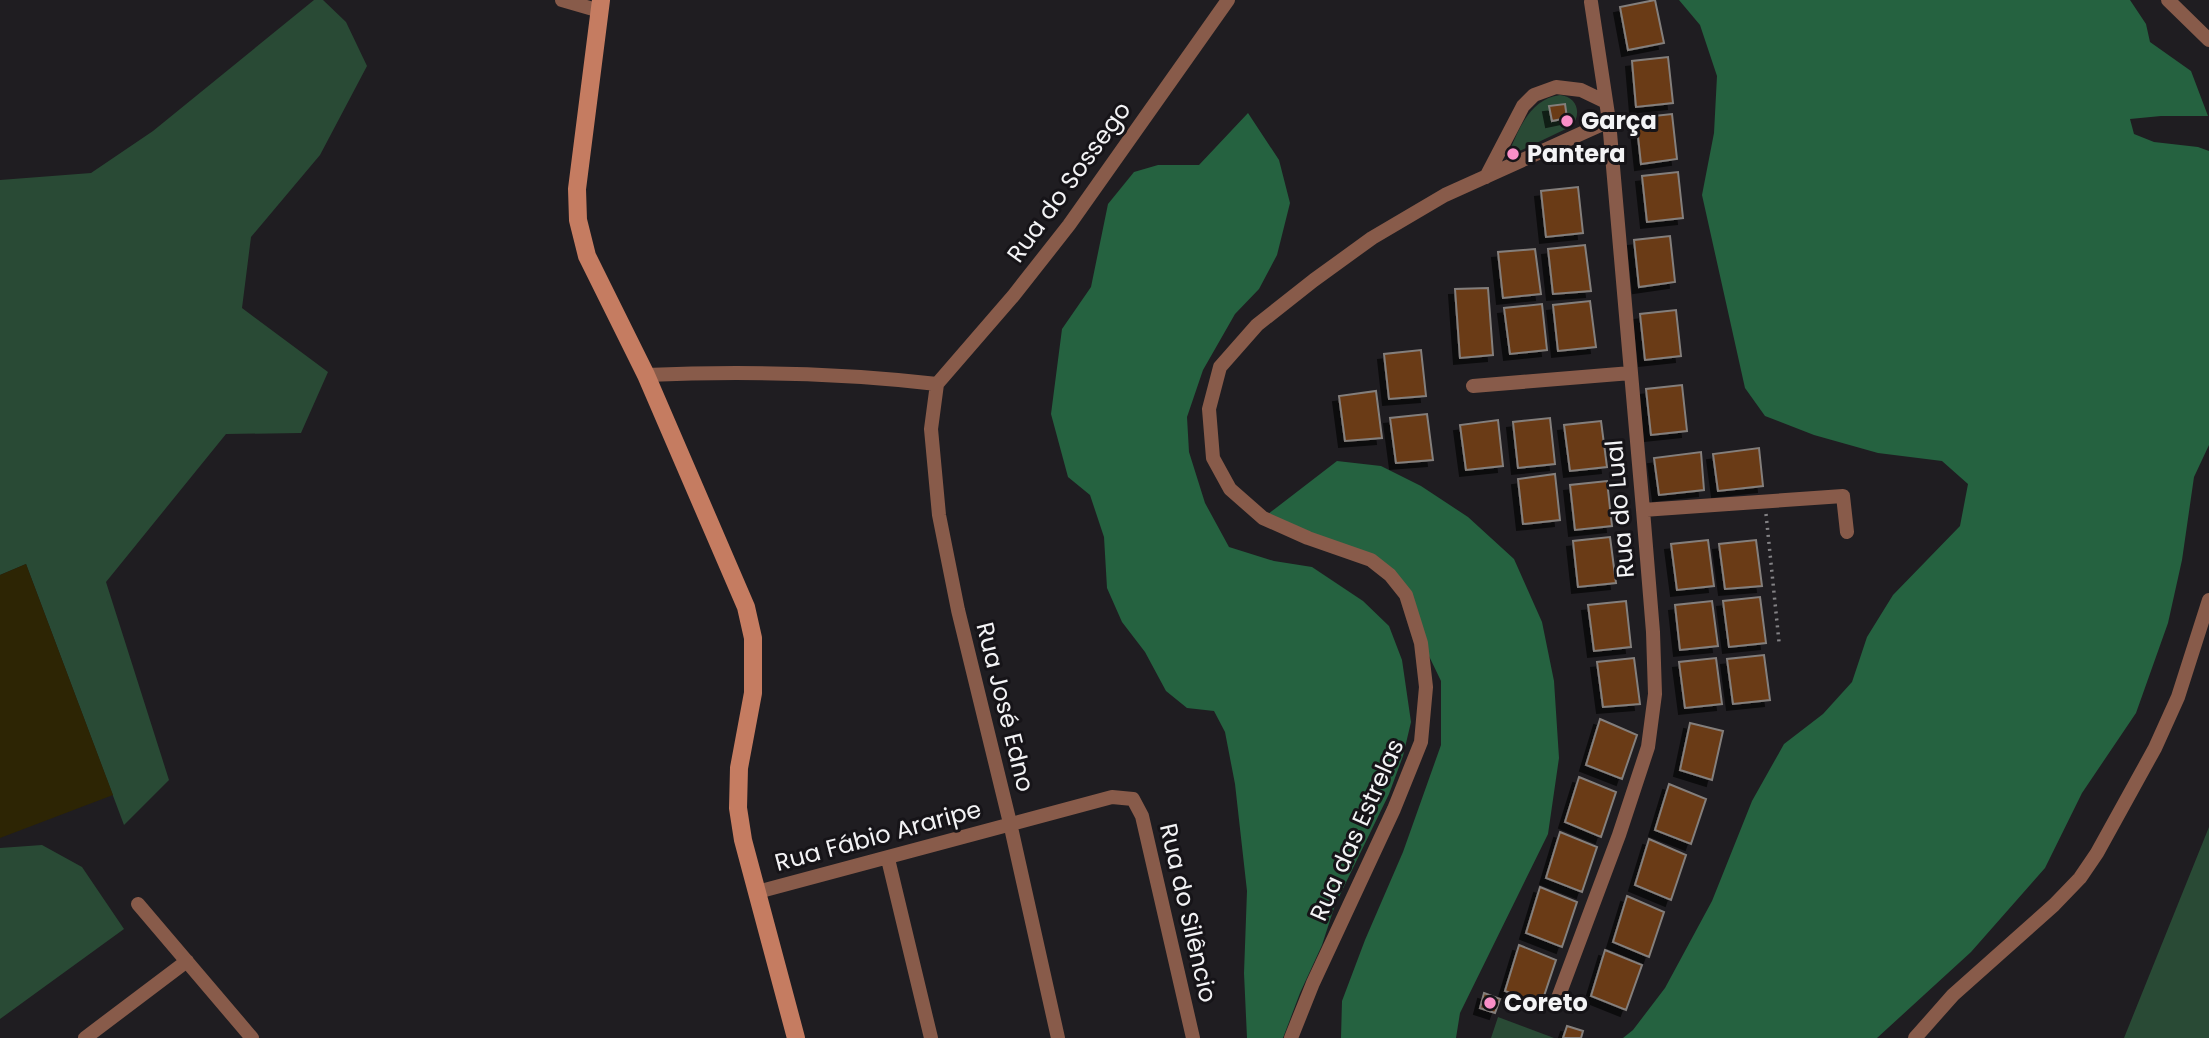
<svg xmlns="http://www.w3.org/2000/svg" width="2209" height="1038" font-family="Poppins,sans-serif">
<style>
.green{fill:#294a35}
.forest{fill:#256240}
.sand{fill:#2d2504}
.building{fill:#6b3a15;stroke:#847f7c;stroke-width:2;filter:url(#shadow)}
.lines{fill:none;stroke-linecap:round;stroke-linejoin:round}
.path{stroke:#848386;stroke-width:3.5;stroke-dasharray:2 5;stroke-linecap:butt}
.street{stroke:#885b4a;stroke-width:14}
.secondary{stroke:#c57c61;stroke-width:18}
.poi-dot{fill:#fa8fc8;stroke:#161418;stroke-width:2.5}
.labels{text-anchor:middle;stroke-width:6;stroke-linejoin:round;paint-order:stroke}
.poi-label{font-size:24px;font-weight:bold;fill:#f3f3f5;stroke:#161418;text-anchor:start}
.street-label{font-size:24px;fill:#f3f3f5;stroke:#161418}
</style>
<defs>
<filter id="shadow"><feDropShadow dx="-6" dy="6" stdDeviation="0" flood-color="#0009"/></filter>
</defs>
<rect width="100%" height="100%" fill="#1f1d21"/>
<path class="green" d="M314,0H323L346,22L367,66L320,155L251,237L242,308L328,372L301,433L226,434L106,582L169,780L124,825L26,564L0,575V180L91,173L153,131Z
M1560,95C1577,97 1582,113 1572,126L1507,157C1518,131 1529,99 1560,95Z
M2209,827V1038H2124Z
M42,845L82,867L124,929L0,1019V848Z
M1498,1017L1554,1038H1491Z"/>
<path class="forest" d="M1679,0H2130L2146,24L2150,42L2191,71L2208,116H2161L2130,119L2134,134L2154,142L2198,147L2209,151V445L2194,477L2182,560L2168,623L2136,713L2082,793L2045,868L1971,952L1877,1038H1623L1633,1030L1665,988L1712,901L1752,801L1784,744L1823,714L1852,682L1867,637L1893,595L1960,526L1968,484L1942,461L1878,453L1814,435L1765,416L1745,388L1702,195L1714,133L1717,76L1700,25Z
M1248,113L1279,160L1290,203L1277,255L1259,289L1235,314L1203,370L1187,417L1189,452L1205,503L1229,547L1274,561L1312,567L1363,601L1389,626L1402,660L1411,722L1403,756L1389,794L1335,905L1322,945L1300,993L1283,1038H1247L1244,973L1247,891L1235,784L1225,732L1214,711L1187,708L1166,691L1145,652L1122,622L1107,588L1104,537L1090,495L1068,477L1051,414L1062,329L1091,287L1108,204L1134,172L1158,165H1199Z
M1337,461L1381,466L1421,486L1468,517L1514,559L1542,622L1554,681L1559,758L1548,834L1460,1013L1456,1038H1341L1342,1001L1365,940L1403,852L1441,745V681L1390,575L1263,518Z"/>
<path class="sand" d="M26,564L113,795L0,838V575Z"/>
<path class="building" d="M1655,0L1664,43L1628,50L1620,7Z
M1668,57L1673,103L1636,107L1632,61Z
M1565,104L1567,118L1552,121L1549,106Z
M1672,114L1677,159L1641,164L1636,118Z
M1678,172L1683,218L1647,222L1642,176Z
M1578,187L1583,233L1546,237L1541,191Z
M1670,236L1675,282L1639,287L1634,240Z
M1585,245L1591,291L1553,294L1548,249Z
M1535,249L1541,294L1503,298L1498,252Z
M1488,288L1493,355L1460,358L1455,289Z
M1590,301L1596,347L1558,351L1553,305Z
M1542,304L1547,350L1510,354L1504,308Z
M1676,310L1681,356L1645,360L1640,314Z
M1421,350L1426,396L1389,399L1384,354Z
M1682,385L1687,431L1651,435L1646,389Z
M1376,391L1382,438L1345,441L1339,396Z
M1427,414L1433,460L1396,463L1390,418Z
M1550,418L1555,464L1518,468L1513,422Z
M1498,420L1503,466L1466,470L1460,425Z
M1601,421L1607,467L1570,471L1564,425Z
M1759,448L1763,486L1718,491L1713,454Z
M1701,452L1704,490L1659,495L1654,458Z
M1555,474L1560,520L1523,524L1518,479Z
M1607,481L1612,526L1575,530L1570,485Z
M1610,537L1616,583L1578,587L1573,541Z
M1708,540L1714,586L1677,590L1671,544Z
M1756,540L1762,586L1725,589L1719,544Z
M1760,597L1766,643L1729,647L1723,601Z
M1626,601L1631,647L1594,651L1588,605Z
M1712,601L1718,646L1680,650L1675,605Z
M1764,655L1770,700L1733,704L1727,659Z
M1634,658L1640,704L1603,707L1597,662Z
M1716,658L1722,704L1685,708L1679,662Z
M1600,719L1637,735L1622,779L1586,765Z
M1690,723L1723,731L1712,780L1680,770Z
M1579,777L1616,792L1601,837L1565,822Z
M1669,784L1706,799L1691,844L1655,830Z
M1560,832L1597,847L1582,892L1546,878Z
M1649,839L1686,855L1671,900L1635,885Z
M1540,887L1577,902L1562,947L1526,933Z
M1627,896L1664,912L1649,957L1613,942Z
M1519,945L1556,960L1541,1005L1505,991Z
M1605,950L1642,965L1626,1010L1591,996Z
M1484,993L1500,999L1495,1013L1480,1008Z
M1567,1026L1583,1031L1581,1038H1563Z"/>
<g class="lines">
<path class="path" d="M1766,514L1779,642"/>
<path class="street" d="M562,0L600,11
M2168,0L2209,40
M1486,177L1523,106L1534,95L1556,87L1581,90L1606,102
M646,375C743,371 841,373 937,384
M937,384L931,429L939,515L958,610L1010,823L1058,1038
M937,384L1014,295L1069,225L1228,0
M1473,386L1631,373
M1643,510L1843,496L1847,532
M888,859L931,1038
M757,892L1112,797L1133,799L1142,816L1193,1038
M138,904L252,1038
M1558,998L1619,835L1648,747L1655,694L1653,632L1643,510L1609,121L1591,2
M85,1038L187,961
M1291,1038L1313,983L1394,809L1421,742L1426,687L1421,643L1406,595L1390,575L1371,560L1308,538L1263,518L1230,489L1213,458L1209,409L1220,367L1257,325L1314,280L1372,238L1445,195L1609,121
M1915,1038L1953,995L2054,905L2080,878L2097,853L2155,748L2178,697L2209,600"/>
<path class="secondary" d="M601,0L577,189L578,220L587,256L646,375L746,607L753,638V693L739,768L738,808L743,840L796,1038"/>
</g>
<g class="poi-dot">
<circle cx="1567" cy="121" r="7"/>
<circle cx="1513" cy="154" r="7"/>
<circle cx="1490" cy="1003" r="7"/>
</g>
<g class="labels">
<g class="poi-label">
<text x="1581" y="129">Garça</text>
<text x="1527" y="162">Pantera</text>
<text x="1504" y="1011">Coreto</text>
</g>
<g class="street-label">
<text transform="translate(1069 182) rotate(-54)" y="8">Rua do Sossego</text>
<text transform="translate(1620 509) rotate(-95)" y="8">Rua do Lual</text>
<text transform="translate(1005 707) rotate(76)" y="8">Rua José Edno</text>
<text transform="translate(1357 830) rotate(-66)" y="8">Rua das Estrelas</text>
<text transform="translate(878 836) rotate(-15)" y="8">Rua Fábio Araripe</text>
<text transform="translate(1188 913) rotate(77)" y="8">Rua do Silêncio</text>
</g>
</g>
</svg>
